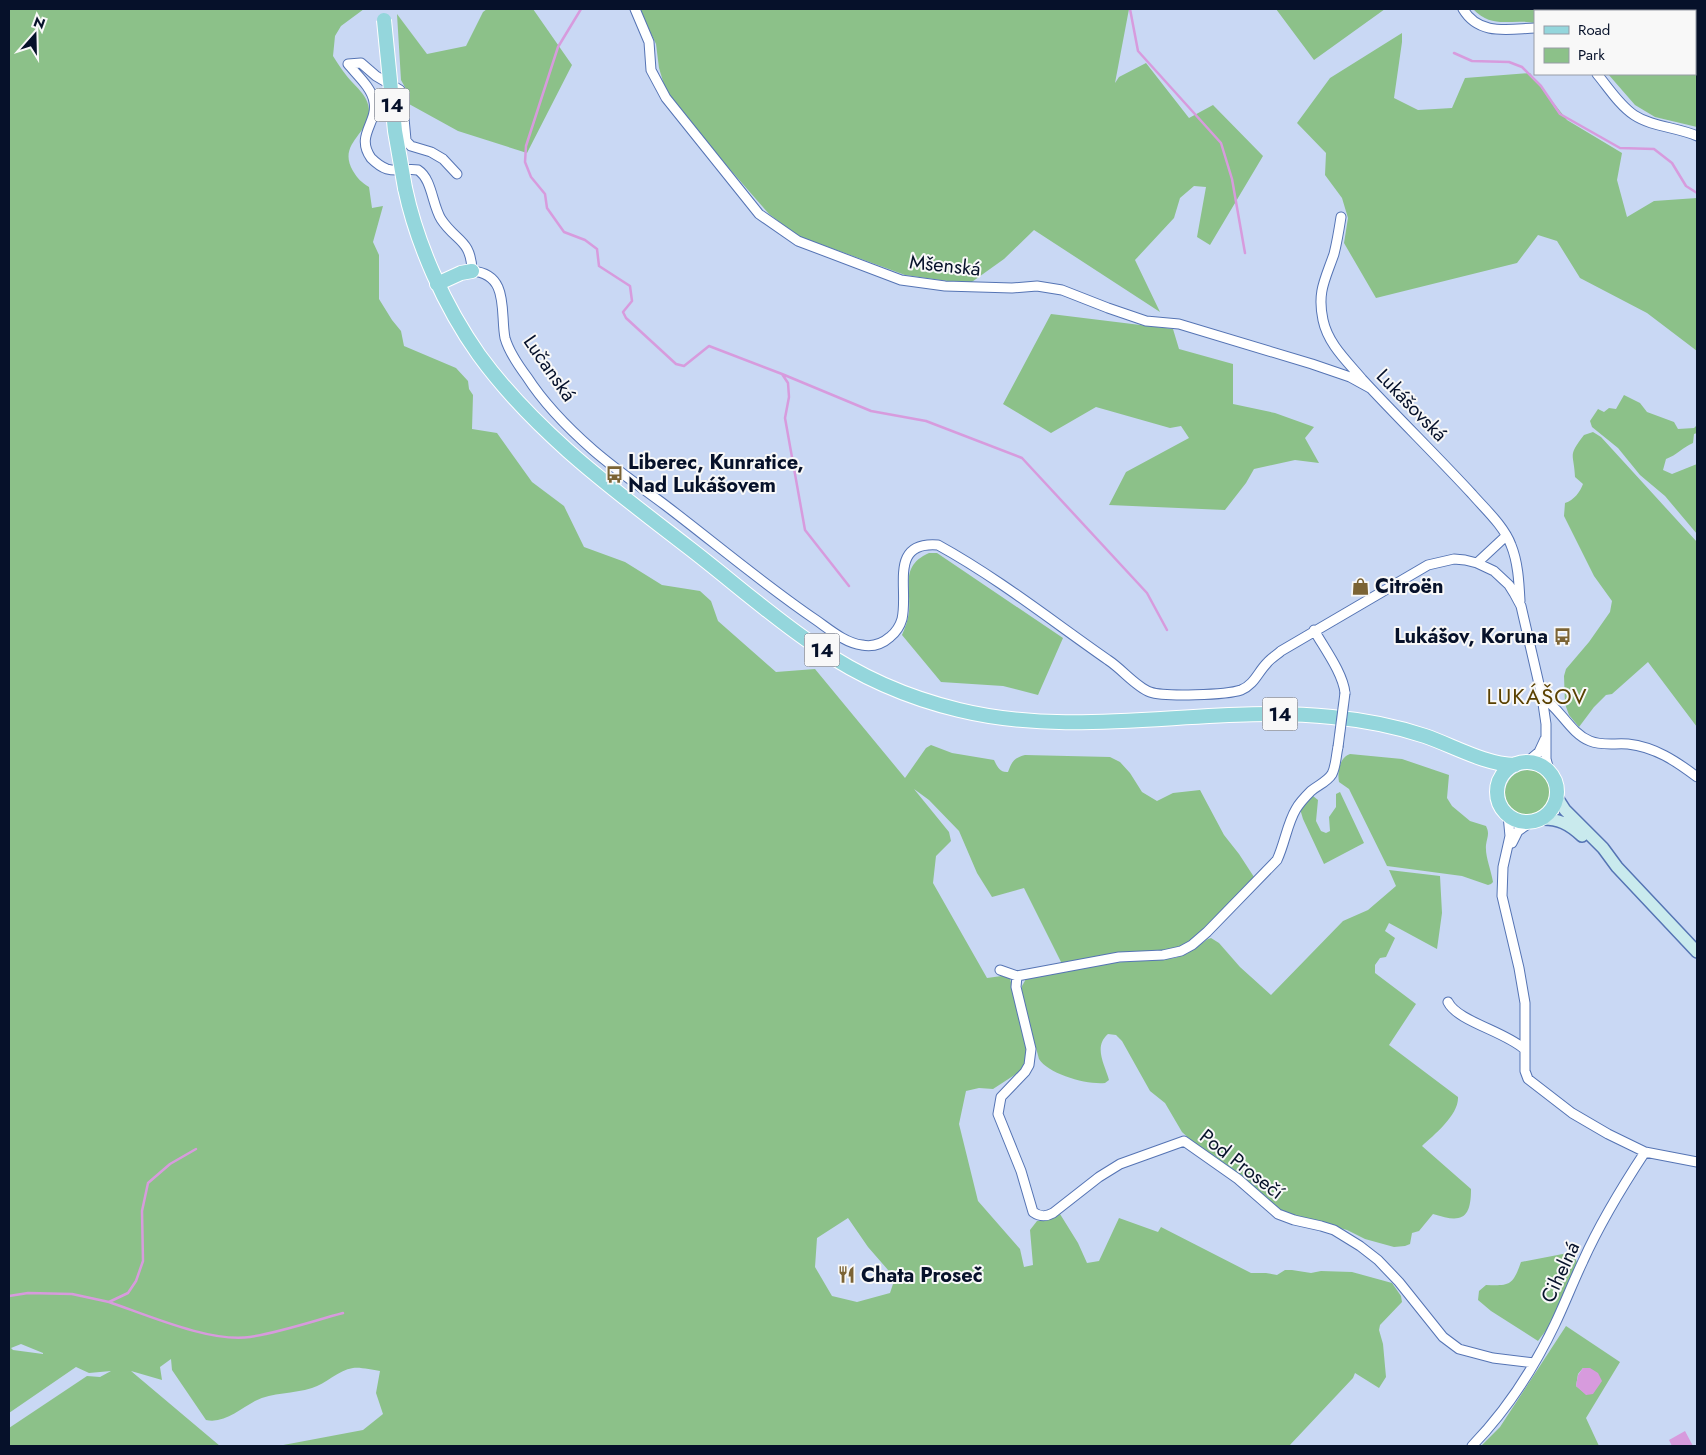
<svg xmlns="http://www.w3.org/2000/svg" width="1706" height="1455" font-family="Jost,sans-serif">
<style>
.green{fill:#8cc189;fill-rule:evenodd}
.water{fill:#d79bdd}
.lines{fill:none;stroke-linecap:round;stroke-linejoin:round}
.stream{stroke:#d79bdd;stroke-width:2.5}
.street-casing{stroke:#5574b4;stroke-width:11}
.secondary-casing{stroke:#5574b4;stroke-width:14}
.primary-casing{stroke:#fff;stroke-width:16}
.street{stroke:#fff;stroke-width:9}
.secondary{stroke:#c9eaed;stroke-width:11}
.primary{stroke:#94d6dc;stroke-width:14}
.street-bridge-casing{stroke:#5574b4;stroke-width:11;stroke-linecap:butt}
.primary-bridge-casing{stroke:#fff;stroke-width:16;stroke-linecap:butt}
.street-bridge{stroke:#fff;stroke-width:9}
.primary-bridge{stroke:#94d6dc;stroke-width:14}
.labels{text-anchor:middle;stroke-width:4;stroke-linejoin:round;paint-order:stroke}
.shield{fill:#f8f8f8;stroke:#4f5668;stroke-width:1}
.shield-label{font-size:19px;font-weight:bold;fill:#06112a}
.street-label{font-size:20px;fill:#06112a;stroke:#f8f8f8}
.poi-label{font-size:20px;font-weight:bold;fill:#06112a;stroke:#f8f8f8;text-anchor:start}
.quarter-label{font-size:22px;letter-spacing:1px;fill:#5a4101;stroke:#f8f8f8}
</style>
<rect width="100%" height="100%" fill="#c9d8f4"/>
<path class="green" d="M9,9H364L341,26L335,36L333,56C337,62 341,69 346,75C354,86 369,95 369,111C369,134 337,144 353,171C358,179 361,182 369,187L372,208L383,206L373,242L379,255V299L392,320L401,331L404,346L456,368L468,381L469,389L473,395L472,429L497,433L532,482L564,506L584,547L625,562L662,585L700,591L711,601L718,621L776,672L815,669L905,778L926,748L931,745L952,753L994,760C997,766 1000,773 1008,772C1012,761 1014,758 1025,755L1110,757L1120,762L1130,773L1142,792L1157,801L1173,793L1200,790L1224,835L1239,854L1254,877L1197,938L1171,951L1064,963L1061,962L1024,888L992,897L977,873L959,831L929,800L914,789L949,832L951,841L936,856L933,883L987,978L1009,975L1029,1050L1024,1069L993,1089L979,1088L966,1091L959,1124L978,1201L1020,1249L1024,1267L1033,1265L1030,1230L1037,1221H1045L1060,1214L1078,1243L1087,1263L1099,1261L1119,1218L1158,1232L1161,1227L1251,1273H1266L1277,1275L1285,1270H1292L1311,1273L1321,1271L1352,1272L1392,1283L1401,1296L1402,1302L1380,1325L1379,1330L1383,1344L1386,1377L1379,1388L1355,1373L1353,1378L1289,1446H278L363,1430L383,1414L376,1393L380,1371C372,1370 361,1367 353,1368C338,1370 326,1384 312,1388C293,1394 273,1392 255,1401C240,1409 224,1424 206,1420L172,1370L171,1359L160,1367L162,1380L131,1371L220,1446H9V1428L87,1376L100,1377L111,1371L89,1373L76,1367L9,1413ZM848,1218L868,1247L895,1278L890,1293L857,1302L832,1296L815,1267L817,1238ZM21,1344L43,1353V1354L13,1350L11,1348Z
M487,9H533L572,65L527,153L458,131L409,104L407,91L401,80L397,14L427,54L466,46L483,12Z
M639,9H1129L1115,83L1119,77L1146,63L1189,118L1213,105L1263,156L1210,245L1197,237L1206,187L1194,186L1180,198L1174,218L1135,260L1160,312L1034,230L1004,259L969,284L905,275L798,236L769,214L685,118L665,88L659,68L656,44Z
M1276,9H1385L1314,60Z
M1473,9H1697V127L1655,117L1635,105L1608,74H1695V11H1535V23C1510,18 1493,30 1473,9Z
M1402,33V42L1394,98L1418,110L1452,108L1465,78L1530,73L1567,120L1622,153L1617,180L1627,217L1654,201L1697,198V351L1647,313L1580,278L1557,241L1538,235L1517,263L1376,298L1344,243L1348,218L1342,198L1325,175L1326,153L1297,123L1330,78Z
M1051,314L1173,329L1179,349L1233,364V404L1275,413L1314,427L1305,438L1319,463L1295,460L1254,469L1246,483L1225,510L1109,505L1126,472L1189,438L1181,426L1170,428L1096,407L1051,433L1003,404Z
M1624,395L1640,403L1647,412L1674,422L1678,429L1694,428L1697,425V433L1694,434L1693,443C1683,447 1677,455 1666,459L1663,470L1672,474L1697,464V534L1665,496L1640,475L1618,448L1592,427L1590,421L1598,409L1604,412L1609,408L1616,409Z
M1593,432L1601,437L1697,542V727L1648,662L1612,694L1606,695L1594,707L1579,727L1569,715L1565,704L1564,676L1566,669L1589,642L1610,612L1612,601L1594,576L1564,516L1565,503C1574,500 1580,492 1583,484L1575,477C1574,453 1567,457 1584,435Z
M929,553H937L1063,638L1038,695L1003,686L941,682L902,635C905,628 908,620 909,612C911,586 900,566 929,553Z
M1350,754L1402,759L1449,775L1447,798L1452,806L1470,821L1486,826C1490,834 1487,837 1486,845C1485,857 1491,869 1493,882L1491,884L1488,885L1462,876L1387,866L1349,789L1339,782C1337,772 1340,757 1350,754Z
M1505 793a23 23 0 1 1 46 0a23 23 0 1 1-46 0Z
M1340,792L1364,843L1324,864L1303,819L1300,809L1313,796L1318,800L1316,821L1321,831L1326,833L1330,831L1329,817L1336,807V794Z
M1389,870L1440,876L1442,913L1437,949L1389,923L1385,931L1395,938L1386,957L1380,958L1375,965V973L1416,1004L1389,1045L1458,1097C1459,1115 1434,1135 1422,1146L1471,1189C1471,1220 1461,1223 1433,1214L1419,1231L1412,1233L1410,1244L1405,1246L1394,1247L1365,1239L1347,1230L1283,1213L1194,1143L1182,1132L1165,1103L1150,1091L1122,1041L1116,1035L1108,1034C1093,1047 1105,1065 1109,1080L1105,1083C1087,1085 1048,1074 1039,1059L1021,993L1022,986L1026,979L1097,964L1175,958L1188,953L1208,939L1211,938L1219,943L1240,967L1271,995L1343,921L1368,910L1396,886Z
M1573,1252L1578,1265L1571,1282L1566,1288C1565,1309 1550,1325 1538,1341L1491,1311L1478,1300L1479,1291L1486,1285C1510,1286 1513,1285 1521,1262Z
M1566,1326L1620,1362L1586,1418L1599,1446H1481L1500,1427ZM1583,1368L1587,1395L1576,1386L1578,1374Z"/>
<path class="water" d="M1583,1368H1590L1598,1373L1602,1381L1593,1394L1586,1395L1576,1386L1578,1375Z
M1685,1431L1693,1446H1672L1669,1440Z"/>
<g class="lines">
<path class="stream" d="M581,9L558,47L526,146L525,162L531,177L545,194L547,208L564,232L585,240L597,249L599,266L630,286L632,301L623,312L626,318L676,364L684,366L709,346L782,374L871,411L926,421L1022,458L1147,593L1167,630
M1130,9L1138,51L1221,143L1232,179L1245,253
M1454,53L1472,61L1509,62L1522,67L1541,86L1560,114L1620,148L1654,149L1672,163L1686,186L1697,193
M782,374L788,383L789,397L785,418L805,530L849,586
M9,1296L28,1293L72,1294L109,1302L128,1293L136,1281L143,1261L142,1211L148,1183L170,1164L196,1149
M109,1302C147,1315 211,1343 250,1337C281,1332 313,1321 343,1313"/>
<defs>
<path id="street" d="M635,9L649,42L651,70L666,98L759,214L798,241L901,280L945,286L1012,288L1037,286L1062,290L1108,308L1146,321L1179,324L1312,364L1350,377L1370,388
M1463,9C1479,36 1508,29 1535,28
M1597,74C1608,87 1619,105 1634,115C1652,127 1677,127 1697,136
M457,174L443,159L431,152L411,146L408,143L406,140L402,96L400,90L376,76L361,63L348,64C357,75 372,88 374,102C378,123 355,135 371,158C375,162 381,167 387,169C397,172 408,168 418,170C432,179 432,204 441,219C456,242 471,239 472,271C510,274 500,313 505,338C509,352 518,365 527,377C545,405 568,428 593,450C616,470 641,487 665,505C715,543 763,584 816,620C829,629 845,643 862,645C872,647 882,644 890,637C895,633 900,626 902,619C909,589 888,541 938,545C998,578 1052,621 1108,660C1122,669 1136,687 1150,692C1164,697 1227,695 1241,690C1254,685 1258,672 1267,663C1271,658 1277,655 1281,651L1428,565L1454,559L1465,560L1477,563L1494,571L1509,585L1514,593L1521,606L1542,697L1546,724V759L1550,774
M1341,217C1339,230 1337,242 1334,254C1325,280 1317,292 1323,320C1328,344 1347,361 1362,379C1398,418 1436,455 1472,494C1485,509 1504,526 1511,545C1518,562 1519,582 1520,601
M1477,563L1506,536
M1314,630C1324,648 1343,673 1345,693
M1542,697C1560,708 1570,733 1590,741C1602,746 1615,743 1628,744C1655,747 1676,761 1697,777
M1526,763L1539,752L1545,739
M1508,815L1510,836L1503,867L1502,896L1519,968L1525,1003V1071L1528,1079L1572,1113L1608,1134L1645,1152L1697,1162
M1512,843L1518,831L1531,822
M1000,970L1017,976L1119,957L1163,955L1181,951L1192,945L1207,932L1277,860C1285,843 1287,824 1296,809C1300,802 1306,796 1311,791C1318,785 1327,782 1332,774C1336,766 1336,756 1338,747
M1017,976L1016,987L1031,1049L1029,1065L1025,1072L1001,1097L998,1114L1021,1171L1033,1212C1040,1217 1046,1217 1053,1213L1099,1177L1120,1164L1184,1141L1238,1179L1278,1214L1294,1220L1321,1226L1334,1230L1360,1246L1378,1260L1399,1282L1443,1337L1459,1349L1493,1358L1534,1363
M1448,1002C1457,1021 1506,1032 1524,1049
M1472,1446C1506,1411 1534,1368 1555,1324C1565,1303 1573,1282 1583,1261C1600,1223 1622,1187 1645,1152"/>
<path id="secondary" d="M1556,796L1565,810L1603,848L1617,867L1697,952
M1540,819C1558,818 1569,824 1582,836"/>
<path id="primary" d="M405,188C417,245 445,307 479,355C535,432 613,489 688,547C731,580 772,617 817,647C860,677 909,698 959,710C1082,740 1208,704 1332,717C1363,720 1395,726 1425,736C1454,746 1484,764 1515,765
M437,284L461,273L472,271
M1497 792a30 30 0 1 1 60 0a30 30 0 1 1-60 0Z"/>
</defs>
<use href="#street" class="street-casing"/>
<use href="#secondary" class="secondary-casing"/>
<use href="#primary" class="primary-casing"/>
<use href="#street" class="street"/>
<use href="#secondary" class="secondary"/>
<use href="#primary" class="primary"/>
<defs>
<path id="street-bridge" d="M1338,747L1345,693"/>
<path id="primary-bridge" d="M384,20L395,131L405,188"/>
</defs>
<use href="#street-bridge" class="street-bridge-casing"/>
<use href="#primary-bridge" class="primary-bridge-casing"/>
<use href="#street-bridge" class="street-bridge"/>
<use href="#primary-bridge" class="primary-bridge"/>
</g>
<defs>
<symbol id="bus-bare" viewBox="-9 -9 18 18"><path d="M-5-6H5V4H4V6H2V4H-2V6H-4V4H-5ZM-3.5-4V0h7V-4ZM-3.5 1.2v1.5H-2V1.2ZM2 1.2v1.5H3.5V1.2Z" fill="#7b6334" stroke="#f8f8f8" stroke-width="2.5" paint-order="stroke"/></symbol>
<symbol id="shop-bare" viewBox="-9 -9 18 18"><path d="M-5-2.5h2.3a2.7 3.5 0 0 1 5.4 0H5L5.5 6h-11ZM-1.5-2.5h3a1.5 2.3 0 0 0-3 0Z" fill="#7b6334" stroke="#f8f8f8" stroke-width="2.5" paint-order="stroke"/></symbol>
<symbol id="restaurant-bare" viewBox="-9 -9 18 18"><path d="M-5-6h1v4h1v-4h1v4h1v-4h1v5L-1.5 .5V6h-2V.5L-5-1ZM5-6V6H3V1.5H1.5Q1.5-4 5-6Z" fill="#7b6334" stroke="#f8f8f8" stroke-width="2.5" paint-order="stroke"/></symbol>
</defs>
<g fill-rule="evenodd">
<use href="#bus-bare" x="602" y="462" width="25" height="25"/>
<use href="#shop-bare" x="1348" y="574" width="25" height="25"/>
<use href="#bus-bare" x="1550" y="624" width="25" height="25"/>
<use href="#restaurant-bare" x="834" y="1262" width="25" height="25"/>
</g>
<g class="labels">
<g class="shield">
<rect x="374.5" y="88.5" width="35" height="33" rx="4"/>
<rect x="804.5" y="633.5" width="35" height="33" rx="4"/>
<rect x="1262.5" y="697.5" width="35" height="33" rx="4"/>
</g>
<g class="shield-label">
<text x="392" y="112">14</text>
<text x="822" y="657">14</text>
<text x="1280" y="721">14</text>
</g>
<g class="street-label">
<text transform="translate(945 265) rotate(6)" y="7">Mšenská</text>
<text transform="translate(550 368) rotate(55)" y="7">Lučanská</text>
<text transform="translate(1412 405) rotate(46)" y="7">Lukášovská</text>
<text transform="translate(1242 1164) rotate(38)" y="7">Pod Prosečí</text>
<text transform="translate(1560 1272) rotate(-65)" y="7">Cihelná</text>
</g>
<g class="poi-label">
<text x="628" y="469">Liberec, Kunratice,<tspan x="628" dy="23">Nad Lukášovem</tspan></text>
<text x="1375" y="593">Citroën</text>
<text x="1548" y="643" text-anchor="end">Lukášov, Koruna</text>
<text x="861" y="1282">Chata Proseč</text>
</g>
<g class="quarter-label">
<text x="1537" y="704">LUKÁŠOV</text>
</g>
</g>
<rect width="1706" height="1455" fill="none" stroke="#06112a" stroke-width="20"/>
<rect x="1534" y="10" width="162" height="65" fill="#f8f8f8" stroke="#979ca6"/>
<rect x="1544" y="26" width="25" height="8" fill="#94d6dc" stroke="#979ca6"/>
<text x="1578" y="35" font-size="15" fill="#06112a">Road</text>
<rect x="1544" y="48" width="25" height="15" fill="#8cc189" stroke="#979ca6"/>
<text x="1578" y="60" font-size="15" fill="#06112a">Park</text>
<g transform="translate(35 35) rotate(20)" stroke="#f8f8f8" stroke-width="4" paint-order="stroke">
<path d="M0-4L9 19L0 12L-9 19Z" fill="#06112a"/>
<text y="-8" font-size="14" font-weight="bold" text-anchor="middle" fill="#06112a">N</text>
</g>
</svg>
